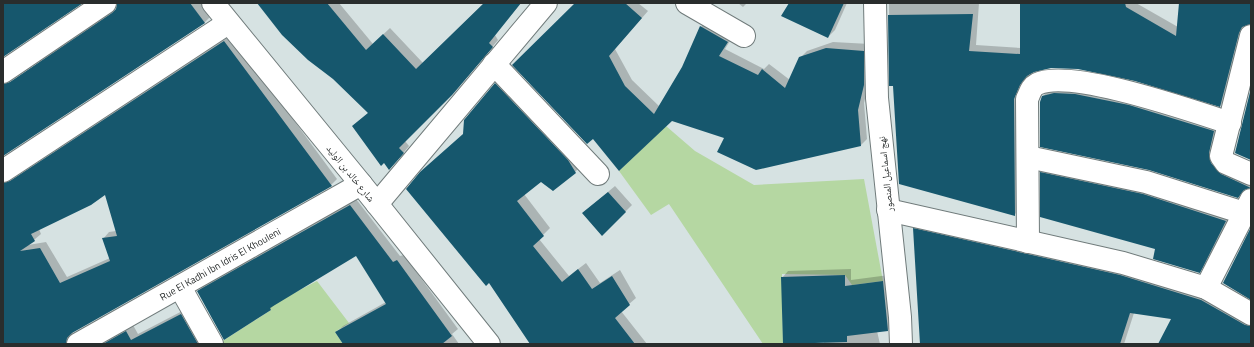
<svg xmlns="http://www.w3.org/2000/svg" width="1254" height="347" font-family="'Titillium Web','Noto Naskh Arabic',sans-serif">
<style>
.green{fill:#b5d7a2}
.shadow{fill:#0003;fill-rule:evenodd}
.building{fill:#16576d;fill-rule:evenodd}
.lines{fill:none;stroke-linecap:round;stroke-linejoin:round}
.minor-casing{stroke:#707b7b;stroke-width:24}
.minor{stroke:#fff;stroke-width:22}
.labels{text-anchor:middle;stroke-width:4;stroke-linejoin:round;paint-order:stroke}
.street-label{font-size:10px;fill:#292d2d;stroke:#fff}
</style>
<rect width="100%" height="100%" fill="#d6e2e2"/>
<path class="green" d="M666,126L695,151L754,185L864,179L883,281L852,285L845,275L782,274L783,344H763L669,204L651,215L619,171Z
M317,281L349,323L335,332L343,344H218L271,310L260,293L296,292Z"/>
<path class="shadow" d="M118,3H201L211,16L204,23L3,155V89L46,57L117,9Z
M258,3H339L373,44L390,28L423,63L484,3H521L495,35L498,40L455,92L405,141L409,146L396,162L353,126L369,112Z
M577,3H638L648,11L615,49L632,80L660,107L683,67L701,27L707,20L733,36L725,49L764,69L769,64L790,80L800,58L807,51L833,42L870,44V77L864,103L867,139L860,146L726,137L672,120L593,138Z
M738,3H747L743,7Z
M790,3H847L835,30L828,37Z
M889,3H979L976,45L1021,48L1020,3H1136L1178,27L1180,3H1251V23L1245,25L1227,99L1220,106L1136,80L1078,68L1051,67L1029,74L1021,92V208L1015,214L900,183L894,85H890Z
M231,35L337,179L331,185L73,331L72,336L74,344H3V175L11,177L17,175ZM106,193L116,231L109,232L103,239L110,258L67,277L46,242L28,245L41,234L39,229Z
M502,77L582,165L575,172L541,180L524,194L550,228L539,239L569,276L586,263L600,283L620,270L636,298L621,311L647,344H532L464,134L496,84Z
M1062,87L1220,125L1215,151L1251,178V187L1246,188L1238,197L1043,96L1050,89Z
M1047,166L1232,214L1206,265L1199,272L1156,248L1041,173Z
M615,186L632,205L602,235L583,213Z
M356,199L400,256L404,255L458,329L452,334L459,344H344L336,333L343,326L386,302L357,254L276,303L270,309L224,339L198,291L204,285Z
M921,222L1127,269L1251,317V344H1159L1173,318L1134,313L1124,344H921L914,229Z
M851,269V280L889,275L894,324L888,330L877,331L880,344H825L782,278L788,271Z
M188,308L208,344H98L133,325L138,334Z"/>
<path class="building" d="M3,3H83L3,57Z
M117,3H190L205,23L3,156V84L10,82L112,13L116,9Z
M257,3H327L366,50L383,34L416,69L484,3H521L489,43L493,47L452,95L399,148L404,153L389,170L384,163L381,166L352,126L368,113L333,79L308,60L282,35Z
M575,3H625L642,18L609,56L625,86L654,114L682,67L700,26L728,42L719,56L758,75L762,69L785,88L799,57L826,48L864,51V85L858,110L861,146L756,170L717,152L724,138L672,121L619,171L593,139L587,144L512,65Z
M789,3H844L828,38L781,16Z
M1020,3H1125L1126,7L1176,36L1179,3H1251V24L1242,27L1239,33L1220,107L1135,81L1078,69L1051,68L1034,72L1027,76L1020,85L1014,99L1015,216L899,184L893,86H889L888,15L973,14L969,51L1020,54Z
M224,41L332,186L72,333L67,338L66,344H3V183L10,181ZM105,195L117,236L102,238L110,261L60,283L40,248L20,251L35,241L31,234L91,205Z
M495,83L568,160L576,173L553,191L541,182L517,201L544,236L533,246L562,282L578,269L592,289L612,276L630,305L615,318L635,344H530L489,283L486,286L406,189L420,172L463,134L464,120Z
M1251,88V160L1235,153Z
M1054,93L1075,94L1129,105L1214,131L1209,153L1211,163L1221,174L1251,188L1244,190L1238,198L1149,170L1040,147V102L1042,96Z
M1040,172L1143,194L1226,221L1200,273L1153,259L1155,249L1040,217Z
M608,192L626,212L602,236L582,213Z
M350,205L393,262L397,260L452,336L442,344H343L335,332L386,304L356,256L270,308L271,310L224,340L197,291Z
M1251,227V300L1223,283Z
M913,228L1120,275L1201,300L1245,325L1251,326V344H1158L1171,319L1130,313L1120,344H920Z
M845,275V286L883,281L888,331L847,336V342L783,344L781,277Z
M181,314L198,344H103L126,331L131,340Z"/>
<g class="lines">
<defs>
<g id="minor">
<path d="M213,3L361,184L489,344"/>
<path d="M687,3L744,36"/>
<path d="M875,3L877,98L900,317L901,344"/>
<path d="M1251,36L1221,156L1226,163L1251,174"/>
<path d="M494,64L598,174"/>
<path d="M3,72L105,3"/>
<path d="M1028,157L1146,182L1244,213"/>
<path d="M3,171L228,23"/>
<path d="M377,204L546,3"/>
<path d="M888,210L1123,263L1206,288L1251,314"/>
<path d="M1028,242L1027,99C1030,93 1031,87 1037,84C1071,68 1192,111 1230,123"/>
<path d="M180,287L212,344"/>
<path d="M1206,288L1251,200"/>
<path id="s1" d="M78,344L361,184"/>
</g>
</defs>
<use href="#minor" class="minor-casing"/>
<use href="#minor" class="minor"/>
</g>
<g class="labels">
<g class="street-label">
<text transform="translate(351 173) rotate(51)" y="4">شارع خالد بن الوليد</text>
<text transform="translate(885 174) rotate(-96)" y="4">نهج اسماعيل المنصور</text>
<text dy="4" stroke="none"><textPath href="#s1" startOffset="163">Rue El Kadhi Ibn Idris El Khouleni</textPath></text>
</g>
</g>
<rect width="1254" height="347" fill="none" stroke="#292d2d" stroke-width="8"/>
</svg>
